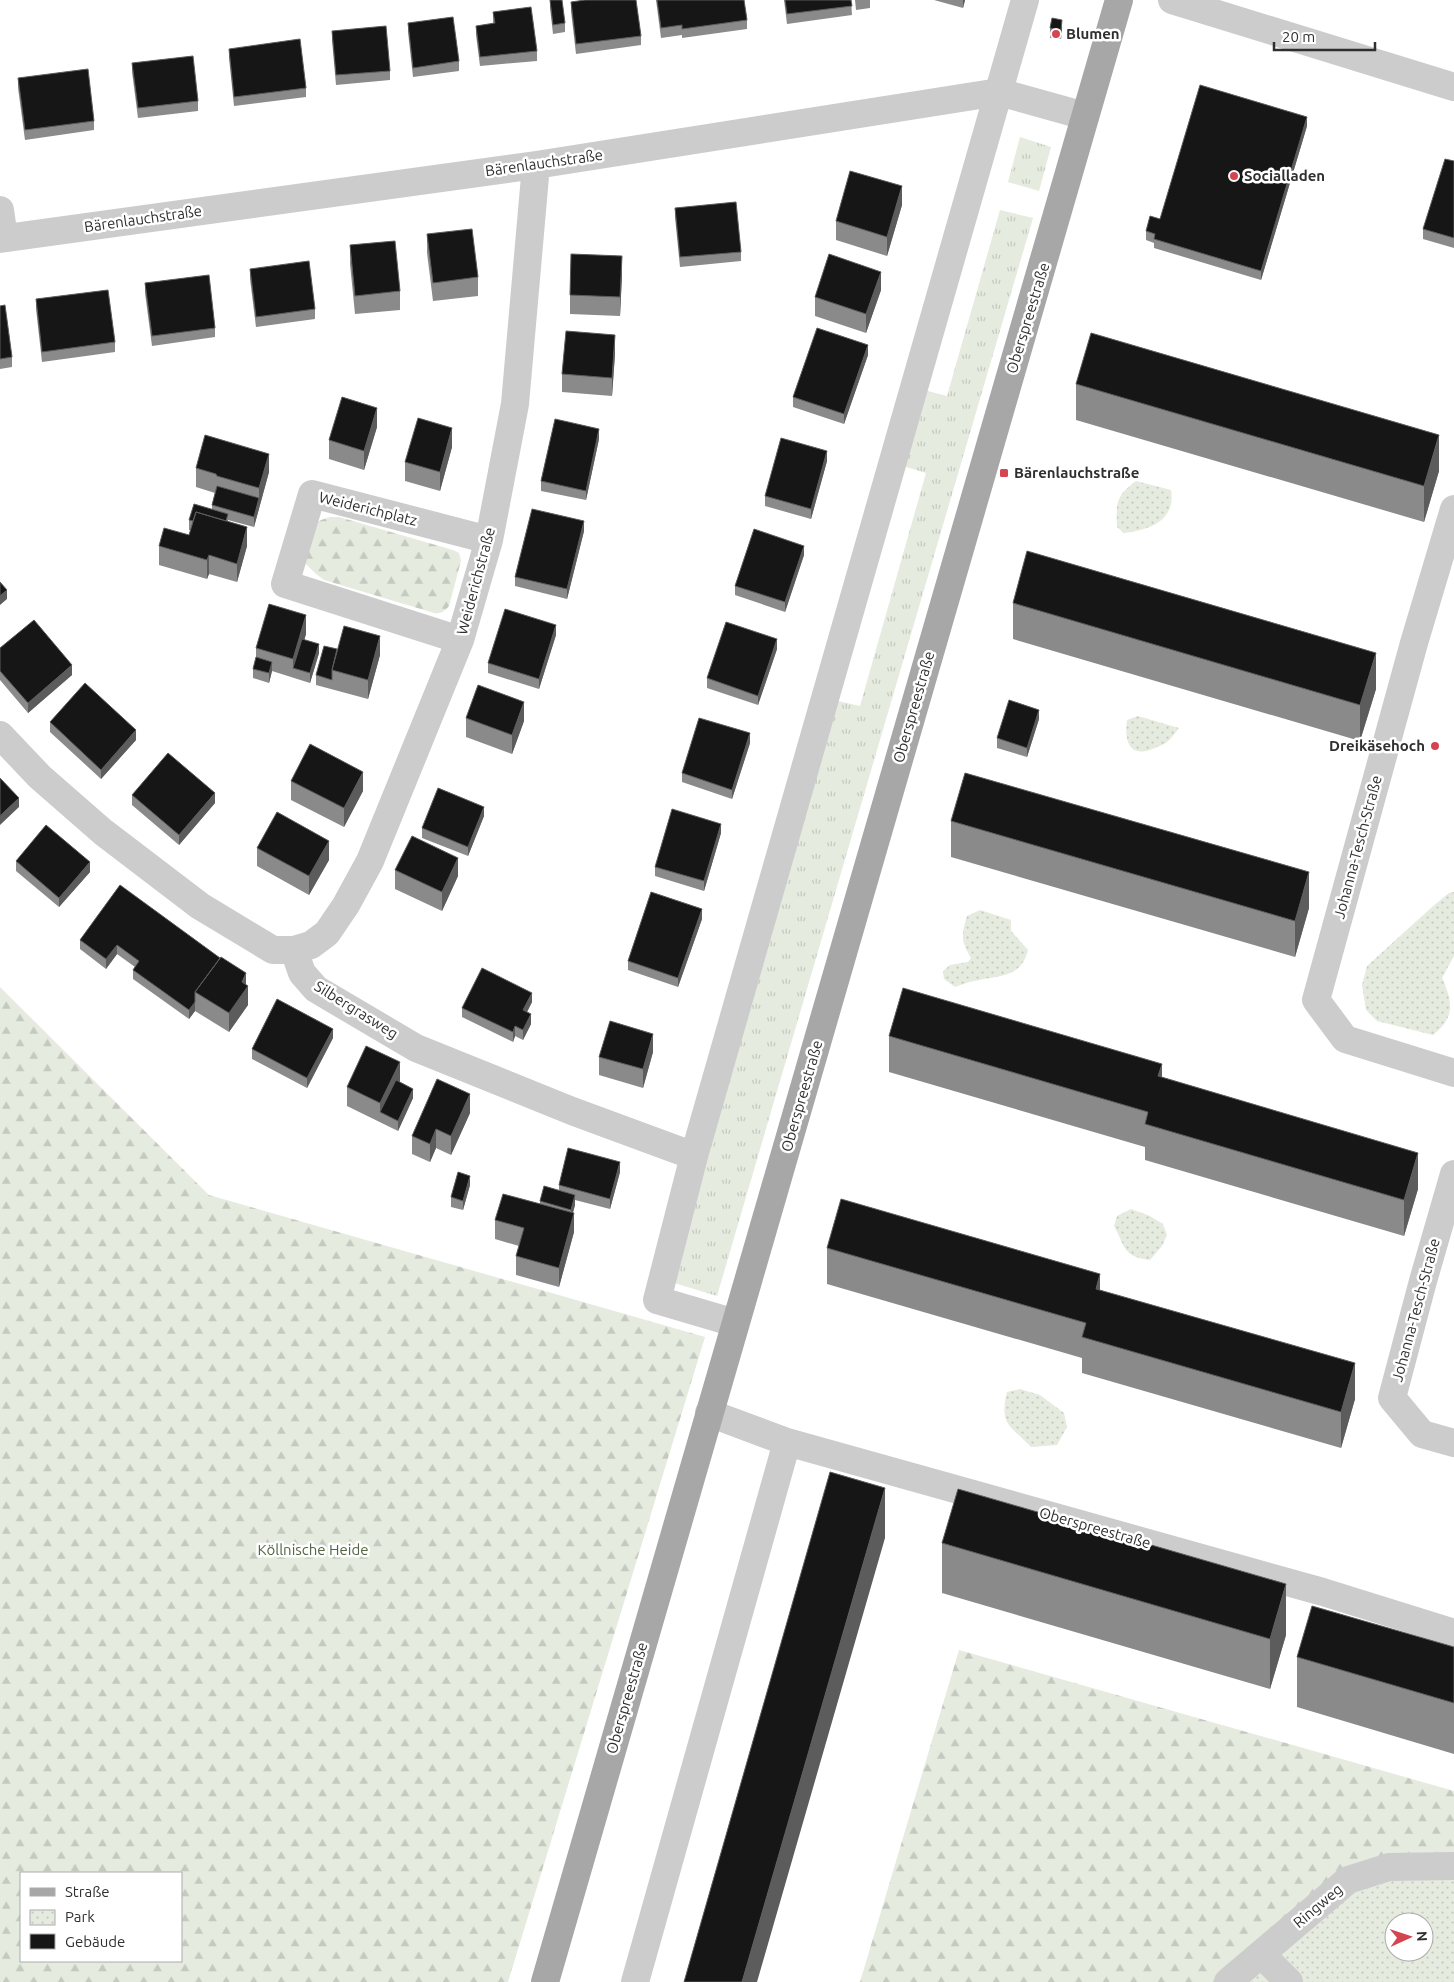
<svg xmlns="http://www.w3.org/2000/svg" width="1454" height="1982" font-family="Ubuntu,sans-serif">
<style>
.grass{fill:url(#grass-tufts)}
.forest{fill:url(#forest-firs);fill-rule:evenodd}
.park{fill:url(#park-dots);fill-rule:evenodd}
.lines{fill:none;stroke-linecap:round;stroke-linejoin:round}
.minor{stroke:#ccc;stroke-width:28}
.major{stroke:#a7a7a7;stroke-width:28}
.wall{fill:#8a8a8a}
.shaded-wall{fill:#5c5c5c}
.building{fill:#161616;stroke:#5c5c5c}
.poi-dot{fill:#d24551;stroke:#fff;stroke-width:2}
.labels{text-anchor:middle;stroke-width:5;stroke-linejoin:round;paint-order:stroke}
.poi-label{font-size:15px;font-weight:bold;fill:#2f2f2f;stroke:#fff;text-anchor:start}
.street-label{font-size:15px;fill:#2f2f2f;stroke:#fff}
.park-label{font-size:15px;fill:#536641;stroke:#fff}
</style>
<defs>
<pattern id="grass-tufts" width="24" height="20" patternUnits="userSpaceOnUse" patternTransform="scale(1.25)"><rect width="24" height="20" fill="#e5ebdf"/><path d="M3 7l-1-3M5 7V3M7 7l1-3M15 17l-1-3M17 17v-4M19 17l1-3" fill="none" stroke="#c5cac0"/></pattern>
<pattern id="forest-firs" width="22" height="20" patternUnits="userSpaceOnUse" patternTransform="scale(1.25)"><rect width="22" height="20" fill="#e5ebdf"/><path d="M5 1l3.5 6h-7zM16 11l3.5 6h-7z" fill="#c5cac0"/></pattern>
<pattern id="park-dots" width="8" height="8" patternUnits="userSpaceOnUse" patternTransform="scale(1.25)"><rect width="8" height="8" fill="#e5ebdf"/><path d="M2 2h.1M6 6h.1" fill="none" stroke="#c5cac0" stroke-width="1.8" stroke-linecap="round"/></pattern>
</defs>
<rect width="100%" height="100%" fill="#fff"/>
<path class="grass" d="M1020,137L1051,147L1039,191L1008,182Z
M1000,210L1033,218L717,1296L671,1282L838,701L860,706L926,473L903,466L924,390L947,396Z"/>
<path class="forest" d="M330,517H339L453,550L459,553L461,561L449,606C445,611 441,614 434,613L324,580L316,574L306,564L303,553L313,525L321,520Z
M0,987L209,1195L705,1337L508,1982H0ZM181,1873V1961H21V1873Z
M959,1650L1454,1791V1870L1217,1982H860Z"/>
<path class="park" d="M1136,481L1171,490C1176,521 1149,530 1124,533L1117,527C1116,502 1116,496 1136,481Z
M1138,716L1179,728C1175,733 1171,739 1166,743C1163,745 1159,746 1155,748C1130,759 1124,743 1127,720Z
M1454,892V956L1442,978C1454,1004 1454,1018 1433,1035L1377,1021L1366,1010L1362,985L1367,966L1432,907L1449,893Z
M980,910L1011,920V931L1028,950C1021,979 998,975 974,981C968,982 961,985 955,987L944,979L943,971L950,965L968,962L971,958C961,941 961,936 967,916Z
M1131,1209L1150,1216L1163,1224L1167,1235L1162,1246L1150,1260C1123,1257 1125,1246 1114,1226L1117,1216Z
M1020,1389L1040,1395L1064,1413L1067,1427L1057,1445L1031,1447C1010,1425 999,1425 1007,1392Z
M1454,1870V1982H1217L1336,1881ZM1394,1922H1424V1952H1394Z"/>
<g class="lines">
<path class="minor" d="M1172,0L1454,87
M0,210L4,238
M0,239L536,165L999,92L1085,116
M1454,509L1414,643L1316,1000L1345,1039L1454,1073
M460,640L285,584L312,494L489,540
M0,735L40,777L103,832L200,906L273,950H294L311,945L327,933L346,905L370,861L460,640L489,540L515,404L536,165
M294,950L302,973L316,989L416,1048L572,1111L694,1156
M1454,1174L1423,1281L1392,1398L1422,1434L1454,1443
M735,1323L657,1300L694,1156L1025,0
M709,1413L787,1442L1323,1592L1454,1633
M1261,1954L1289,1982
M635,1982L787,1442
M1228,1982L1348,1880L1389,1867L1454,1866"/>
<path class="major" d="M545,1982L1119,0"/>
</g>
<path class="wall" d="M550,0L565,23V32L553,34L550,8Z
M656,0H744L747,20V29L682,38V35L661,38Z
M784,0H851L852,15L787,24Z
M855,0H870V8L856,10Z
M934,0H965L963,8Z
M571,2L641,36V45L576,54L571,11Z
M493,12L537,51V61L480,66L476,35V26L493,24Z
M408,23L459,61V71L413,77L408,32Z
M1050,28L1062,30L1061,39L1050,38Z
M332,31L390,71V80L336,85L332,40Z
M229,49L306,88V97L234,106L229,58Z
M132,63L198,101V111L138,118L132,72Z
M18,78L94,121V130L25,140L18,88Z
M1307,126L1261,280L1154,248V243L1146,240V231L1160,219Z
M1454,161V248L1423,239V229Z
M902,205L887,256L836,240V221Z
M675,208L741,252V261L680,267L675,217Z
M427,234L478,277V296L433,301L427,253Z
M350,245L400,291V310L355,314L350,264Z
M250,269L315,309V319L256,327L250,279Z
M622,275L620,316L570,314V295Z
M145,283L215,328V337L152,346L145,293Z
M881,290L866,333L815,316V297Z
M36,299L115,342V352L42,362L36,309Z
M0,306L12,357V367L0,369Z
M615,354L612,396L562,392V374Z
M868,355L844,424L793,407V397Z
M1076,384L1439,471L1424,522L1076,420Z
M377,427L364,470L329,459V440Z
M599,439L586,500L541,491V481Z
M452,447L440,491L405,481V462Z
M827,461L811,519L765,506V496Z
M196,468L269,472L254,527L228,520V522L247,546L237,582L209,574L207,579L159,565V546L189,535L191,530H189V520L212,509V505L215,493L196,487Z
M584,531L567,599L515,586V577Z
M804,555L785,612L735,595V586Z
M1013,603L1376,689L1360,741L1013,639Z
M306,634L304,640L319,653L310,683L272,671L269,683L253,678V669L256,657V648Z
M556,635L539,689L488,673V663Z
M0,648L72,675L28,713L0,680Z
M337,649L380,655L368,699L316,685V675Z
M777,649L758,705L707,688V678Z
M466,718L524,721L512,754L466,737Z
M1039,719L1027,757L997,748V738Z
M50,722L136,740L101,779L50,732Z
M750,743L732,799L682,782V773Z
M291,781L363,791L344,827L291,800Z
M132,795L215,803L179,845L132,805Z
M484,816L468,856L422,838V828Z
M951,821L1309,908L1295,957L951,857Z
M721,833L704,891L655,876V867Z
M257,848L329,860L309,895L257,866Z
M16,861L90,872L59,907L16,871Z
M395,870L458,876L442,911L395,889Z
M120,885L246,984L248,1005L229,1032L195,1011L189,1019L133,979V970L135,967L117,954L106,969L80,949V940Z
M702,919L678,987L628,970V961Z
M532,1002L527,1012L531,1024L523,1040L515,1036L513,1042L462,1017V1008Z
M889,1036L1162,1077L1418,1189L1404,1236L1145,1160V1147L889,1072Z
M333,1038L307,1088L252,1059V1049Z
M653,1052L643,1088L599,1075V1057Z
M400,1081L399,1082L413,1098L398,1131L347,1106V1087Z
M470,1113L451,1155L436,1148L430,1162L412,1154V1136Z
M620,1172L610,1209L575,1200V1205L573,1213L574,1232L559,1287L516,1275V1256L519,1246L495,1239V1220L540,1204V1201L559,1190V1185Z
M470,1185L463,1210L451,1207V1197Z
M827,1248L1100,1290L1355,1399L1341,1448L1082,1373V1358L827,1284Z
M942,1543L1286,1635L1270,1689L942,1593Z
M1454,1647V1754L1297,1707V1657Z"/>
<path class="shaded-wall" d="M963,0H965L963,8Z
M1062,20V30L1061,39V30Z
M1307,117V126L1261,280V271Z
M902,186V205L887,256V237Z
M622,256V275L620,316V297Z
M881,272V290L866,333V314Z
M615,335V354L612,396V378Z
M868,345V355L844,424V414Z
M377,408V427L364,470V451Z
M452,428V447L440,491V472Z
M599,429V439L586,500V491Z
M1439,435V471L1424,522V486Z
M827,451V461L811,519V509Z
M269,454V472L254,527V517L259,498V488Z
M584,521V531L567,599V589Z
M247,527V546L237,582V564Z
M804,546V555L785,612V602Z
M209,555V574L207,579V560Z
M7,590V599L0,605V596Z
M306,615V634L296,669L293,668V659Z
M556,625V635L539,689V679Z
M380,636V655L368,699V680Z
M777,639V649L758,705V696Z
M319,644V653L310,683V673Z
M1376,653V689L1360,741V705Z
M272,662V671L269,683V673Z
M72,665V675L28,713V703Z
M524,702V721L512,754V735Z
M1039,710V719L1027,757V748Z
M136,730V740L101,779V770Z
M750,733V743L732,799V790Z
M363,772V791L344,827V808Z
M215,793V803L179,845V835Z
M19,798V807L0,825V816Z
M484,807V816L468,856V847Z
M721,824V833L704,891V881Z
M329,841V860L309,895V876Z
M458,858V876L442,911V892Z
M90,862V872L59,907V898Z
M1309,872V908L1295,957V921Z
M702,909V919L678,987V978Z
M117,945V954L106,969V959Z
M246,973V989L248,986V1005L229,1032V1013Z
M532,993V1002L523,1020V1010Z
M195,1002V1011L189,1019V1010Z
M531,1014V1024L523,1040V1030Z
M515,1026V1036L513,1042V1032Z
M333,1029V1038L307,1088V1078Z
M653,1034V1052L643,1088V1069Z
M400,1062V1081L384,1114L380,1112V1103Z
M1162,1064V1100L1158,1076Z
M413,1089V1098L398,1131V1121Z
M470,1094V1113L451,1155V1136Z
M436,1129V1148L430,1162V1144Z
M1418,1153V1189L1404,1236V1200Z
M620,1162V1172L610,1209V1199Z
M470,1176V1185L463,1210V1201Z
M575,1195V1205L571,1219V1210Z
M574,1213V1232L559,1287V1268Z
M1100,1274V1310L1096,1289Z
M1355,1363V1399L1341,1448V1412Z
M885,1488V1538L757,1982H742Z
M1286,1584V1635L1270,1689V1639Z"/>
<path class="building" d="M550,0H562L565,23L553,25Z
M585,0H636L641,36L576,44L571,2Z
M657,0H744L747,20L682,29V25L661,28Z
M785,0H851L852,6L787,14Z
M531,7L537,51L480,57L476,26L495,23L493,12Z
M453,17L459,61L413,68L408,23Z
M1052,18L1062,20L1061,30L1050,28Z
M386,26L390,71L336,75L332,31Z
M300,39L306,88L234,97L229,49Z
M193,56L198,101L138,108L132,63Z
M88,69L94,121L25,130L18,78Z
M1200,85L1307,117L1261,271L1154,239L1155,234L1146,231L1150,216L1160,219Z
M1445,159L1454,161V238L1423,229Z
M850,171L902,186L887,237L836,221Z
M736,202L741,252L680,257L675,208Z
M472,229L478,277L433,283L427,234Z
M395,241L400,291L355,296L350,245Z
M571,254L622,256L620,297L570,295Z
M829,254L881,272L866,314L815,297Z
M309,261L315,309L256,317L250,269Z
M209,275L215,328L152,336L145,283Z
M108,290L115,342L42,352L36,299Z
M5,305L12,357L0,359V306Z
M817,328L868,345L844,414L793,397Z
M566,331L615,335L612,378L562,374Z
M1091,333L1439,435L1424,486L1076,384Z
M342,397L377,408L364,451L329,440Z
M418,418L452,428L440,472L405,462Z
M555,419L599,429L586,491L541,481Z
M205,435L269,454L259,488L217,476L216,474L196,468Z
M781,438L827,451L811,509L765,496Z
M217,486L259,498L254,517L212,505Z
M194,504L228,514L226,521L196,512L193,521L189,520Z
M532,509L584,521L567,589L515,577Z
M196,512L247,527L237,564L209,555L207,560L159,546L164,528L189,535Z
M754,529L804,546L785,602L735,586Z
M1027,551L1376,653L1360,705L1013,603Z
M0,582L7,590L0,596Z
M269,604L306,615L293,659L256,648Z
M505,609L556,625L539,679L488,663Z
M34,620L72,665L28,703L0,671V648Z
M726,622L777,639L758,696L707,678Z
M344,626L380,636L368,680L332,670Z
M302,639L319,644L310,673L293,668Z
M324,646L337,649L332,670V680L316,675Z
M256,657L272,662L269,673L253,669Z
M85,683L136,730L101,770L50,722Z
M478,685L524,702L512,735L466,718Z
M1009,700L1039,710L1027,748L997,738Z
M699,718L750,733L732,790L682,773Z
M310,744L363,772L344,808L291,781Z
M168,753L215,793L179,835L132,795Z
M965,773L1309,872L1295,921L951,821Z
M0,778L19,798L0,816Z
M438,788L484,807L468,847L422,828Z
M672,809L721,824L704,881L655,867Z
M277,812L329,841L309,876L257,848Z
M46,825L90,862L59,898L16,861Z
M412,836L458,858L442,892L395,870Z
M120,885L220,958L195,992V1002L189,1010L133,970L139,961L117,945L106,959L80,940Z
M651,892L702,909L678,978L628,961Z
M221,957L246,973L242,982L248,986L229,1013L195,992Z
M482,968L532,993L523,1010L531,1014L523,1030L515,1026L513,1032L462,1008Z
M903,988L1162,1064L1158,1076L1418,1153L1404,1200L1145,1124L1148,1112L889,1036Z
M277,999L333,1029L307,1078L252,1049Z
M610,1021L653,1034L643,1069L599,1057Z
M366,1046L400,1062L380,1103L347,1087Z
M437,1079L470,1094L451,1136L436,1129L430,1144L412,1136Z
M396,1080L413,1089L398,1121L380,1112Z
M568,1148L620,1162L610,1199L559,1185Z
M458,1172L470,1176L463,1201L451,1197Z
M544,1186L575,1195L571,1210L540,1201Z
M503,1194L574,1213L559,1268L516,1256L524,1228L495,1220Z
M841,1199L1100,1274L1096,1289L1355,1363L1341,1412L1082,1337L1086,1323L827,1248Z
M830,1472L885,1488L742,1982H684Z
M958,1489L1286,1584L1270,1639L942,1543Z
M1312,1606L1454,1647V1703L1297,1657Z"/>
<g class="poi-dot">
<circle cx="1056" cy="34" r="5"/>
<circle cx="1234" cy="176" r="5"/>
<rect x="999" y="468" width="10" height="10" rx="2.5"/>
<circle cx="1435" cy="746" r="5"/>
</g>
<g class="labels">
<g class="poi-label">
<text x="1066" y="39">Blumen</text>
<text x="1244" y="181">Socialladen</text>
<text x="1014" y="478">Bärenlauchstraße</text>
<text x="1425" y="751" text-anchor="end">Dreikäsehoch</text>
</g>
<g class="street-label">
<text transform="translate(544 163) rotate(-8)" y="5">Bärenlauchstraße</text>
<text transform="translate(143 219) rotate(-8)" y="5">Bärenlauchstraße</text>
<text transform="translate(1028 318) rotate(-73)" y="5">Oberspreestraße</text>
<text transform="translate(368 509) rotate(14)" y="5">Weiderichplatz</text>
<text transform="translate(476 581) rotate(-75)" y="5">Weiderichstraße</text>
<text transform="translate(914 707) rotate(-74)" y="5">Oberspreestraße</text>
<text transform="translate(1358 847) rotate(-75)" y="5">Johanna-Tesch-Straße</text>
<text transform="translate(356 1010) rotate(32)" y="5">Silbergrasweg</text>
<text transform="translate(802 1096) rotate(-74)" y="5">Oberspreestraße</text>
<text transform="translate(1416 1310) rotate(-75)" y="5">Johanna-Tesch-Straße</text>
<text transform="translate(1095 1528) rotate(16)" y="5">Oberspreestraße</text>
<text transform="translate(627 1698) rotate(-74)" y="5">Oberspreestraße</text>
<text transform="translate(1318 1906) rotate(-40)" y="5">Ringweg</text>
</g>
<g class="park-label">
<text x="313" y="1555">Köllnische Heide</text>
</g>
</g>
<rect x="20" y="1872" width="162" height="90" fill="#ffffff" stroke="#acacac"/>
<rect x="30" y="1888" width="25" height="8" fill="#a7a7a7" stroke="#acacac"/>
<text x="65" y="1897" font-size="15" fill="#2f2f2f">Straße</text>
<rect x="30" y="1910" width="25" height="15" fill="url(#park-dots)" stroke="#acacac"/>
<text x="65" y="1922" font-size="15" fill="#2f2f2f">Park</text>
<rect x="30" y="1934" width="25" height="15" fill="#161616" stroke="#acacac"/>
<text x="65" y="1947" font-size="15" fill="#2f2f2f">Gebäude</text>
<g transform="translate(1409 1937) rotate(87)"><circle r="24" fill="#ffffff" stroke="#acacac"/>
<path d="M0-4L9 19L0 12L-9 19Z" fill="#d24551"/>
<text y="-8" font-size="14" font-weight="bold" text-anchor="middle" fill="#2f2f2f">N</text>
</g>
<path d="M1274 42v8h101v-8" fill="none" stroke="#2f2f2f" stroke-width="2.5"/>
<text x="1282" y="42" font-size="15" fill="#2f2f2f" stroke="#ffffff" stroke-width="4" paint-order="stroke">20 m</text>
</svg>
